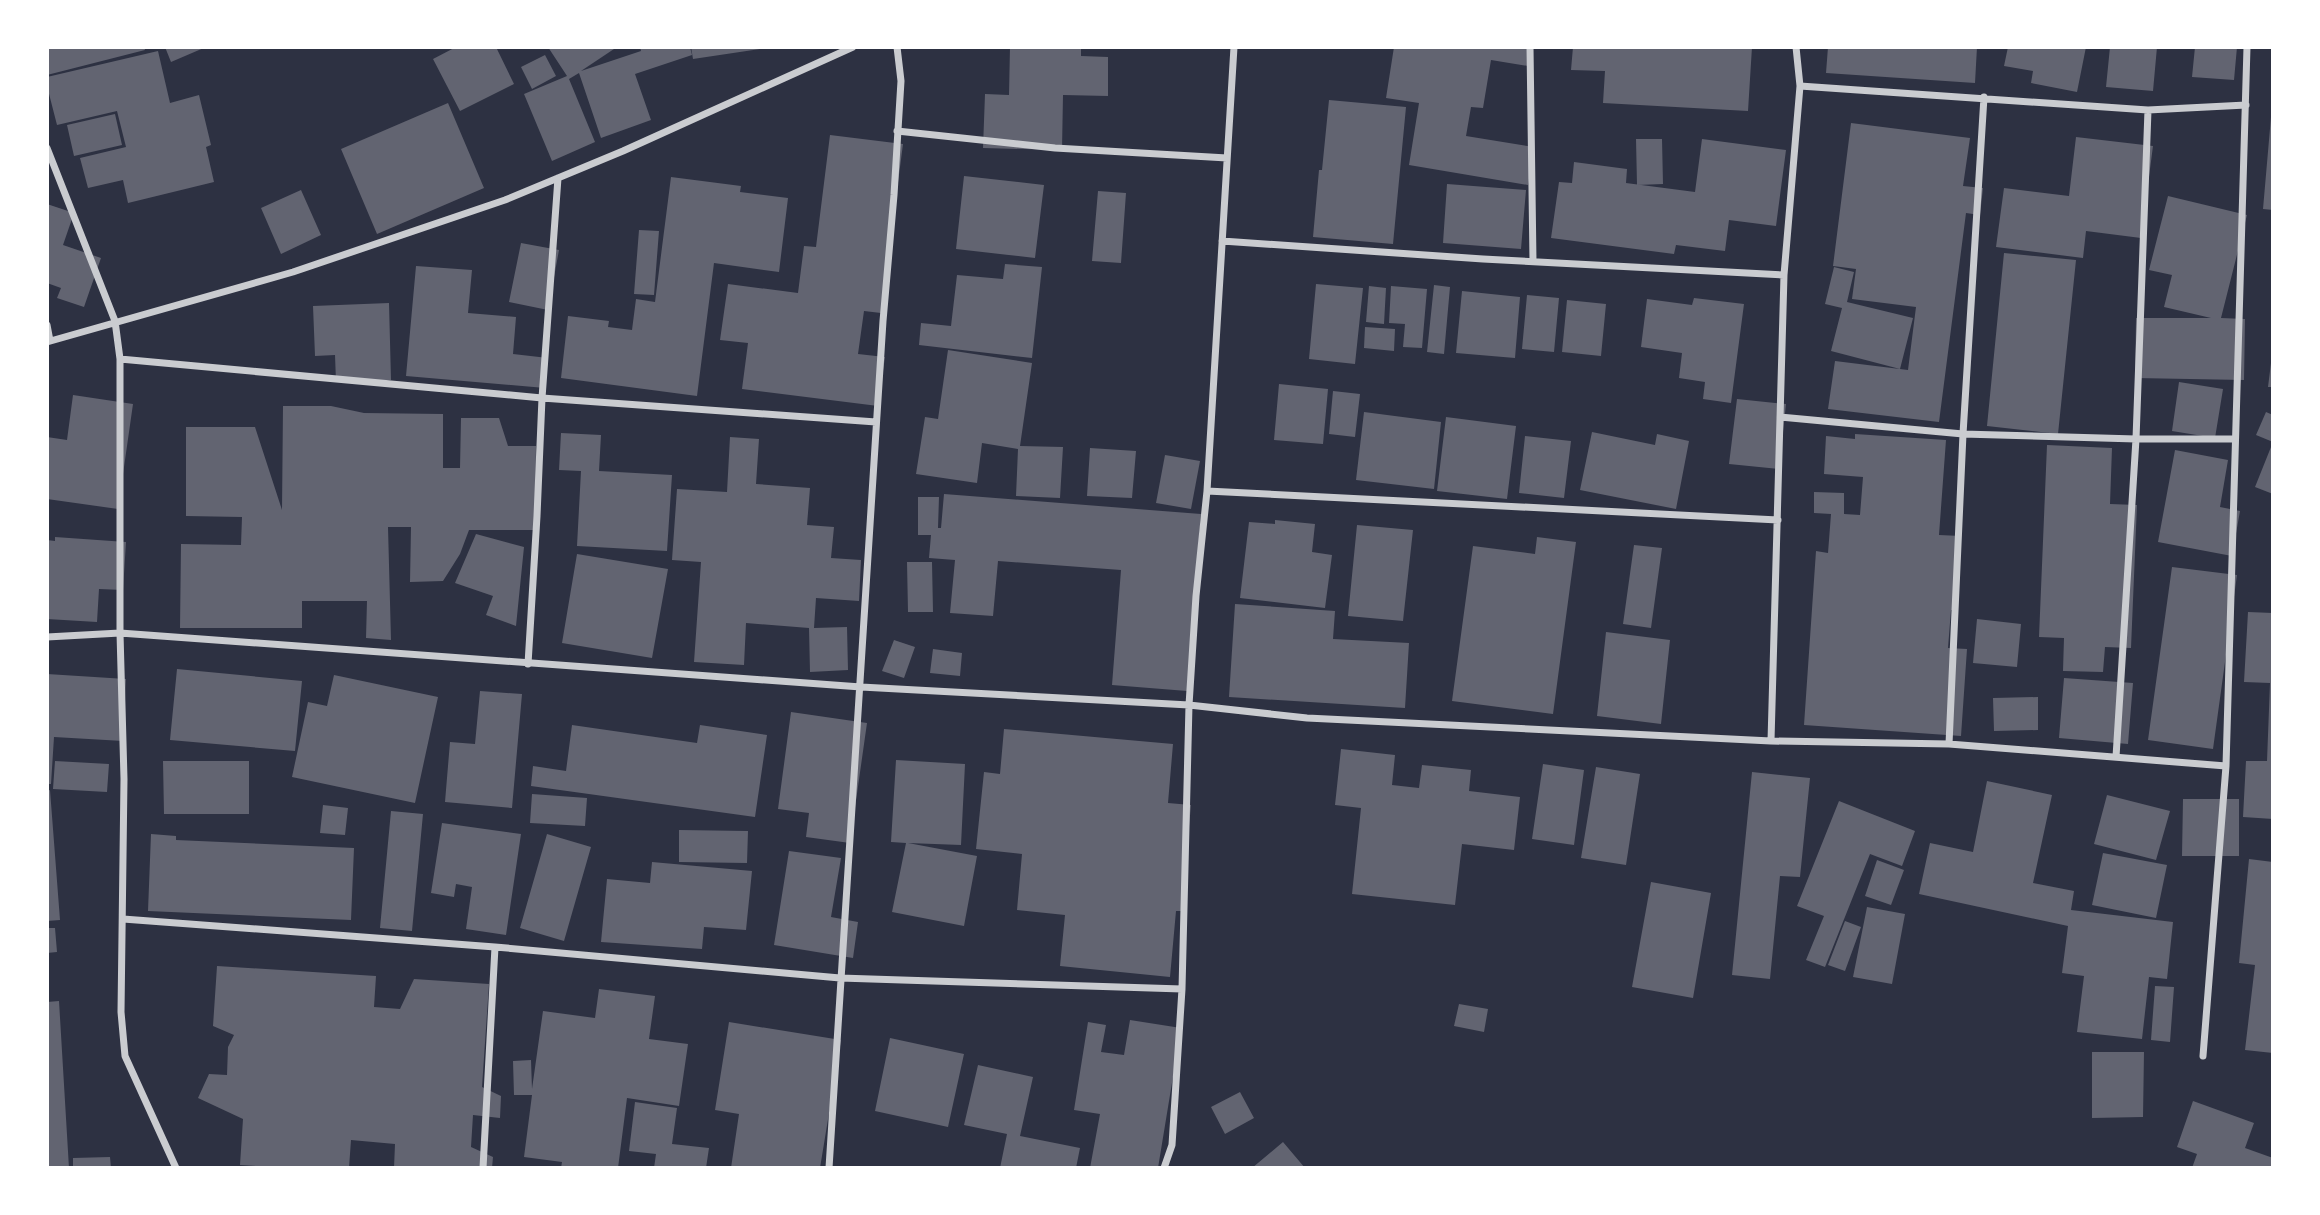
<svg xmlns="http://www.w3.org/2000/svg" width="2320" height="1215" font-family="'Nunito Sans',sans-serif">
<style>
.building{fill:#626471}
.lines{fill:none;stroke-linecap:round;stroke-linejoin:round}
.minor{stroke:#caccd0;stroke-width:7}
</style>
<rect width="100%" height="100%" fill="#2d3142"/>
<path class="building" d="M47,47H144L145,50L47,75Z
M165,47H206L171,62Z
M456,47H496L514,84L460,111L433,59Z
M548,47H617L581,71L641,51L640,47H690L692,55L635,74L651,120L601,138L579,73L569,79L595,142L552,161L524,94L567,76Z
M691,47H760V49L693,59Z
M1010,47H1081V56L1108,57V96L1063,95L1062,150L983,148L985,94L1009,95Z
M1394,47H1531L1528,66L1491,60L1483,108L1471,107L1466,136L1534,147L1528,185L1409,165L1419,103L1386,98Z
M1573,47H1752L1748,111L1603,103L1605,71L1571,70Z
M1828,47H1977L1975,83L1826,73Z
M2008,47H2086L2077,92L2031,83L2033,71L2004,66Z
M2110,47H2157L2153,91L2106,87Z
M2195,47H2237L2234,80L2192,77Z
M158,51L170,103L199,95L211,145L206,147L214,182L128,203L123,180L88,188L80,158L126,147L117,111L57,125L47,86V77Z
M545,55L556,76L532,89L521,67Z
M1329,100L1406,107L1393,244L1313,237L1319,170H1322Z
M448,103L484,188L377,234L341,149Z
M115,114L122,145L74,156L67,125Z
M2271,117H2273V210L2263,209Z
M1851,123L1970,138L1963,186L1983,188L1980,215L1966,213L1939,422L1828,409L1835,361L1908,370L1916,307L1852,299L1856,269L1833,266Z
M830,135L903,144L881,313L864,311L858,354L885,357L878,406L742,389L748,343L720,340L728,284L798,293L804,246L816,247Z
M2076,137L2153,146L2141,238L2086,231L2083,258L1996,247L2004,188L2069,196Z
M1636,139H1662L1663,184L1637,185Z
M1702,139L1786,150L1776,226L1729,220L1725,251L1676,245L1674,254L1551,238L1559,182L1572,183L1574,162L1627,169L1626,183L1695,192Z
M964,176L1044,185L1035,258L956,249Z
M671,177L741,186L740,192L788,198L779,272L714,263L697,396L561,378L568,316L609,321L608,327L632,330L636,299L655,302Z
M1447,184L1526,190L1521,249L1443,243Z
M301,190L321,235L281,254L261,208Z
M1098,191L1126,193L1121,263L1092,261Z
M2168,196L2247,215L2221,318L2245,319L2244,380L2135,378L2136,318H2211L2164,307L2172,275L2149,270Z
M47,204L74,213L63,245L101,258L84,307L57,298L61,288L47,283Z
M639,230L659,231L654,295L634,294Z
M521,243L559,250L548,310L509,302Z
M2004,253L2076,260L2058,434L1987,426Z
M1005,264L1042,267L1032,358L919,345L921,323L951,326L957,275L1003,279Z
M416,266L472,270L468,313L516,317L513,354L548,358L545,388L406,376Z
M1834,267L1854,272L1847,302L1913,318L1900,369L1831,351L1842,308L1825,304Z
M1316,284L1363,288L1355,364L1309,359Z
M1434,285L1450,287L1444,354L1427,352Z
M1369,286L1386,288L1384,324L1366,322Z
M1391,286L1427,289L1422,348L1403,347L1405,324L1389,323Z
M1462,291L1520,297L1515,358L1456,353Z
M1527,295L1559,298L1554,352L1522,349Z
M1694,298L1744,304L1731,403L1703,399L1705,382L1679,378L1682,353L1641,347L1647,299L1692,305Z
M1567,300L1606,304L1601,356L1562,352Z
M389,303L391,380L336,382L335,355L315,356L313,306Z
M1365,327L1395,329L1394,351L1364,348Z
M948,350L1032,363L1020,446L1063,447L1060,498L1016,496L1018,449L982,443L977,483L916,474L925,417L938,419Z
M2271,363H2273V387H2268Z
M2179,382L2223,389L2215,438L2172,431Z
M1279,384L1328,389L1323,444L1274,440Z
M1333,391L1360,394L1355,437L1329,434Z
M73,395L133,404L118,509L47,499V437L67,440Z
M1737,399L1786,404L1779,469L1729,464Z
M283,406H331L364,413L443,414V468H460L461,418H499L508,446H536L535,530H469L460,554L443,581L410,582L411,527H388L391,640L366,638L367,601H302V628H180L181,544L241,545L242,517L186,516V427H255L282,510Z
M1364,412L1441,422L1434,489L1356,480Z
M2266,412L2273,415V494L2255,487L2273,442L2256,435Z
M1446,417L1516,426L1507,499L1437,491Z
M1592,432L1655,445L1657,434L1689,441L1676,509L1580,490Z
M561,433L601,435L599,471L672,475L667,551L577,546L581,471L559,470Z
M1855,434L1946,440L1939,535L1961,536L1956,610H1951L1948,648L1967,649L1961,736L1804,725L1816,551L1828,553L1831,514L1814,513V492L1844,493V514L1860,515L1863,477L1824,474L1826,436L1855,439Z
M1525,436L1571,441L1564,498L1519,493Z
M730,437L759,439L756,484L810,488L807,525L834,527L831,558L861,560L859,601L816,598L814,628L847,627L848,670L810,672L809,628L746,623L744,665L694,662L701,562L672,560L677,489L727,492Z
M2047,445L2112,448L2110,504L2137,505L2131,648L2105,647L2103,672L2063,671L2064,638L2039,637Z
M1090,448L1136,451L1132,498L1087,496Z
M2175,450L2228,460L2220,507L2240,511L2232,556L2158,542Z
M1165,455L1200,461L1191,509L1156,503Z
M944,494L1201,514L1187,691L1112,685L1121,570L998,561L993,616L950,613L955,560L929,558L931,535H918V497H939L938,528H941Z
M1275,520L1315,524L1312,552L1332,555L1325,608L1240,598L1249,522L1275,524Z
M1357,525L1413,530L1403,621L1348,616Z
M476,534L524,547L516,626L486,615L493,596L455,583Z
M55,537L126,542L123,590L99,589L97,622L47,619V540L55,541Z
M1537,537L1576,542L1553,714L1452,701L1473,546L1535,554Z
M1634,545L1662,548L1651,628L1623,624Z
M577,554L668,569L652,658L562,643Z
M907,562H932L933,612H908Z
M2172,567L2237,575L2213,749L2148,740Z
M1235,604L1335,611L1333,639L1409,643L1405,708L1229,697Z
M2248,612L2273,613V819L2243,817L2246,761H2267L2270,683L2244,682Z
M1977,619L2021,624L2017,667L1973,663Z
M1606,632L1670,640L1661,724L1597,716Z
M894,640L915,647L904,678L882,671Z
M933,649L962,653L960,676L930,673Z
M177,669L302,681L295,751L170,740Z
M47,674L126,679L123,741L54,737L51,784H47Z
M334,675L438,697L415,803L292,777L308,702L327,706Z
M2064,678L2133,683L2128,744L2059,738Z
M480,691L522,694L512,808L445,802L450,742L475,744Z
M2038,697V730L1994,731L1993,698Z
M791,712L867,723L850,843L806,837L809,813L778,809Z
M572,725L697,743L700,725L767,735L755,817L531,786L533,766L566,771Z
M1004,729L1173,744L1168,803L1191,805L1181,911H1176L1170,977L1060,966L1065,915L1017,910L1022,854L976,849L984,772L1000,774Z
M1341,749L1395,755L1392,785L1419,788L1422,765L1471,770L1469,791L1520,797L1514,850L1462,844L1455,905L1352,894L1361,808L1335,805Z
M896,760L965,764L961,845L908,843L977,856L964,926L892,912L906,843L891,842Z
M55,761L109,764L107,792L53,789Z
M163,761H249V814H164Z
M1543,764L1584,770L1574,845L1532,839Z
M1596,767L1640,774L1626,865L1581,858Z
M1752,772L1810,778L1800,877L1780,876L1770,979L1732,975Z
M1987,781L2052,795L2033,883L2074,891L2071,910L2173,922L2167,979L2149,977L2142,1039L2077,1032L2084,976L2062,973L2068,926L1919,894L1930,843L1973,852Z
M50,790L60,920L47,921V791Z
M532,794L587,798L585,826L530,823Z
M2107,795L2170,811L2156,860L2094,844Z
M2183,799H2239V856H2182Z
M1839,801L1915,831L1902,866L1870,854L1825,967L1806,960L1824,916L1797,906Z
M323,805L348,808L345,835L320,833Z
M391,811L423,814L412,931L380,928Z
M442,823L521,834L506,935L466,929L472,887L456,884L454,897L431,893Z
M679,830L748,831L747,863L679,862Z
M151,834L176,836V840L354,848L351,920L148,911Z
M547,834L591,847L564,941L520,928Z
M789,851L841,858L831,917L858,922L853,958L774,945Z
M2103,853L2167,865L2156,918L2092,905Z
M2249,859L2273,862V1053L2245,1050L2255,965L2239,963Z
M1877,860L1904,870L1891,905L1865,896Z
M652,862L752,871L746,930L704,927L702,949L601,942L607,879L650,883Z
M1651,882L1711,893L1693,998L1632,987Z
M1867,907L1905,914L1892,984L1853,977Z
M1845,921L1861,927L1845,971L1828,965Z
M47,928H55L57,952L47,953Z
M217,966L376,976L374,1007L400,1009L414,979L489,984L482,1087L501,1096L500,1118L473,1115L471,1147L493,1157L492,1168H394L395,1144L351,1140L349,1168H285L240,1165L243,1119L198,1098L209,1074L227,1075L228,1047L234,1035L213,1026Z
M2155,986L2174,987L2170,1042L2151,1040Z
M599,989L655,996L649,1039L688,1044L679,1106L627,1098L618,1168H561L562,1162L524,1157L532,1095H514L513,1061L531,1060L532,1089L543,1011L595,1018Z
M59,1001L69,1168H47V1002Z
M1459,1004L1488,1009L1484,1032L1454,1026Z
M1130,1020L1181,1028L1158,1168H1090L1100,1114L1074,1110L1088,1022L1106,1025L1101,1052L1124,1055Z
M729,1022L841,1040L820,1168H731L739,1114L715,1110Z
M890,1038L964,1054L948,1127L875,1111Z
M2092,1052H2144L2143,1117L2092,1118Z
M978,1065L1033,1077L1020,1136L1080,1148L1076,1168H1000L1007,1134L964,1125Z
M1240,1092L1254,1118L1225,1134L1211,1107Z
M2193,1101L2254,1123L2245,1148L2273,1158V1168H2192L2197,1154L2177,1147Z
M635,1102L677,1108L672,1144L709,1148L706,1168H654L656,1154L629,1151Z
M1283,1142L1305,1168H1252Z
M110,1157L111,1168H73V1158Z"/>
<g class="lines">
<path class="minor" d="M1530,47L1533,261
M1800,86L2148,110L2246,105
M897,131L1055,148L1227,158
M47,148L115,321L120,359V633L124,779L121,1012L125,1056L176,1168
M1222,241L1483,259L1784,275
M47,325L50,341
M47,342L293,272L505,200L623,151L853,47
M120,359L542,398L876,422
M1780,417L1963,434L2136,439H2235
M1207,491L1778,520
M47,637L120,633L861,687L1189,705L1307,718L1771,741L1949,744L2226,766
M528,664L537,516L542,398L558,178
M1771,741L1784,275L1800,86L1796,47
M1949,744L1963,434L1984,97
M2116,757L2136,439L2148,110
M123,919L495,947L840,978L1182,989
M2203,1056L2226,766L2247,47
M483,1168L495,947
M829,1168L883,321L894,195L901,81L897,47
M1164,1168L1172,1145L1182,989L1189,705L1196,596L1207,491L1234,47"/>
</g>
<rect width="2320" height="1215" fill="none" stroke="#ffffff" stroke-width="98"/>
</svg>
